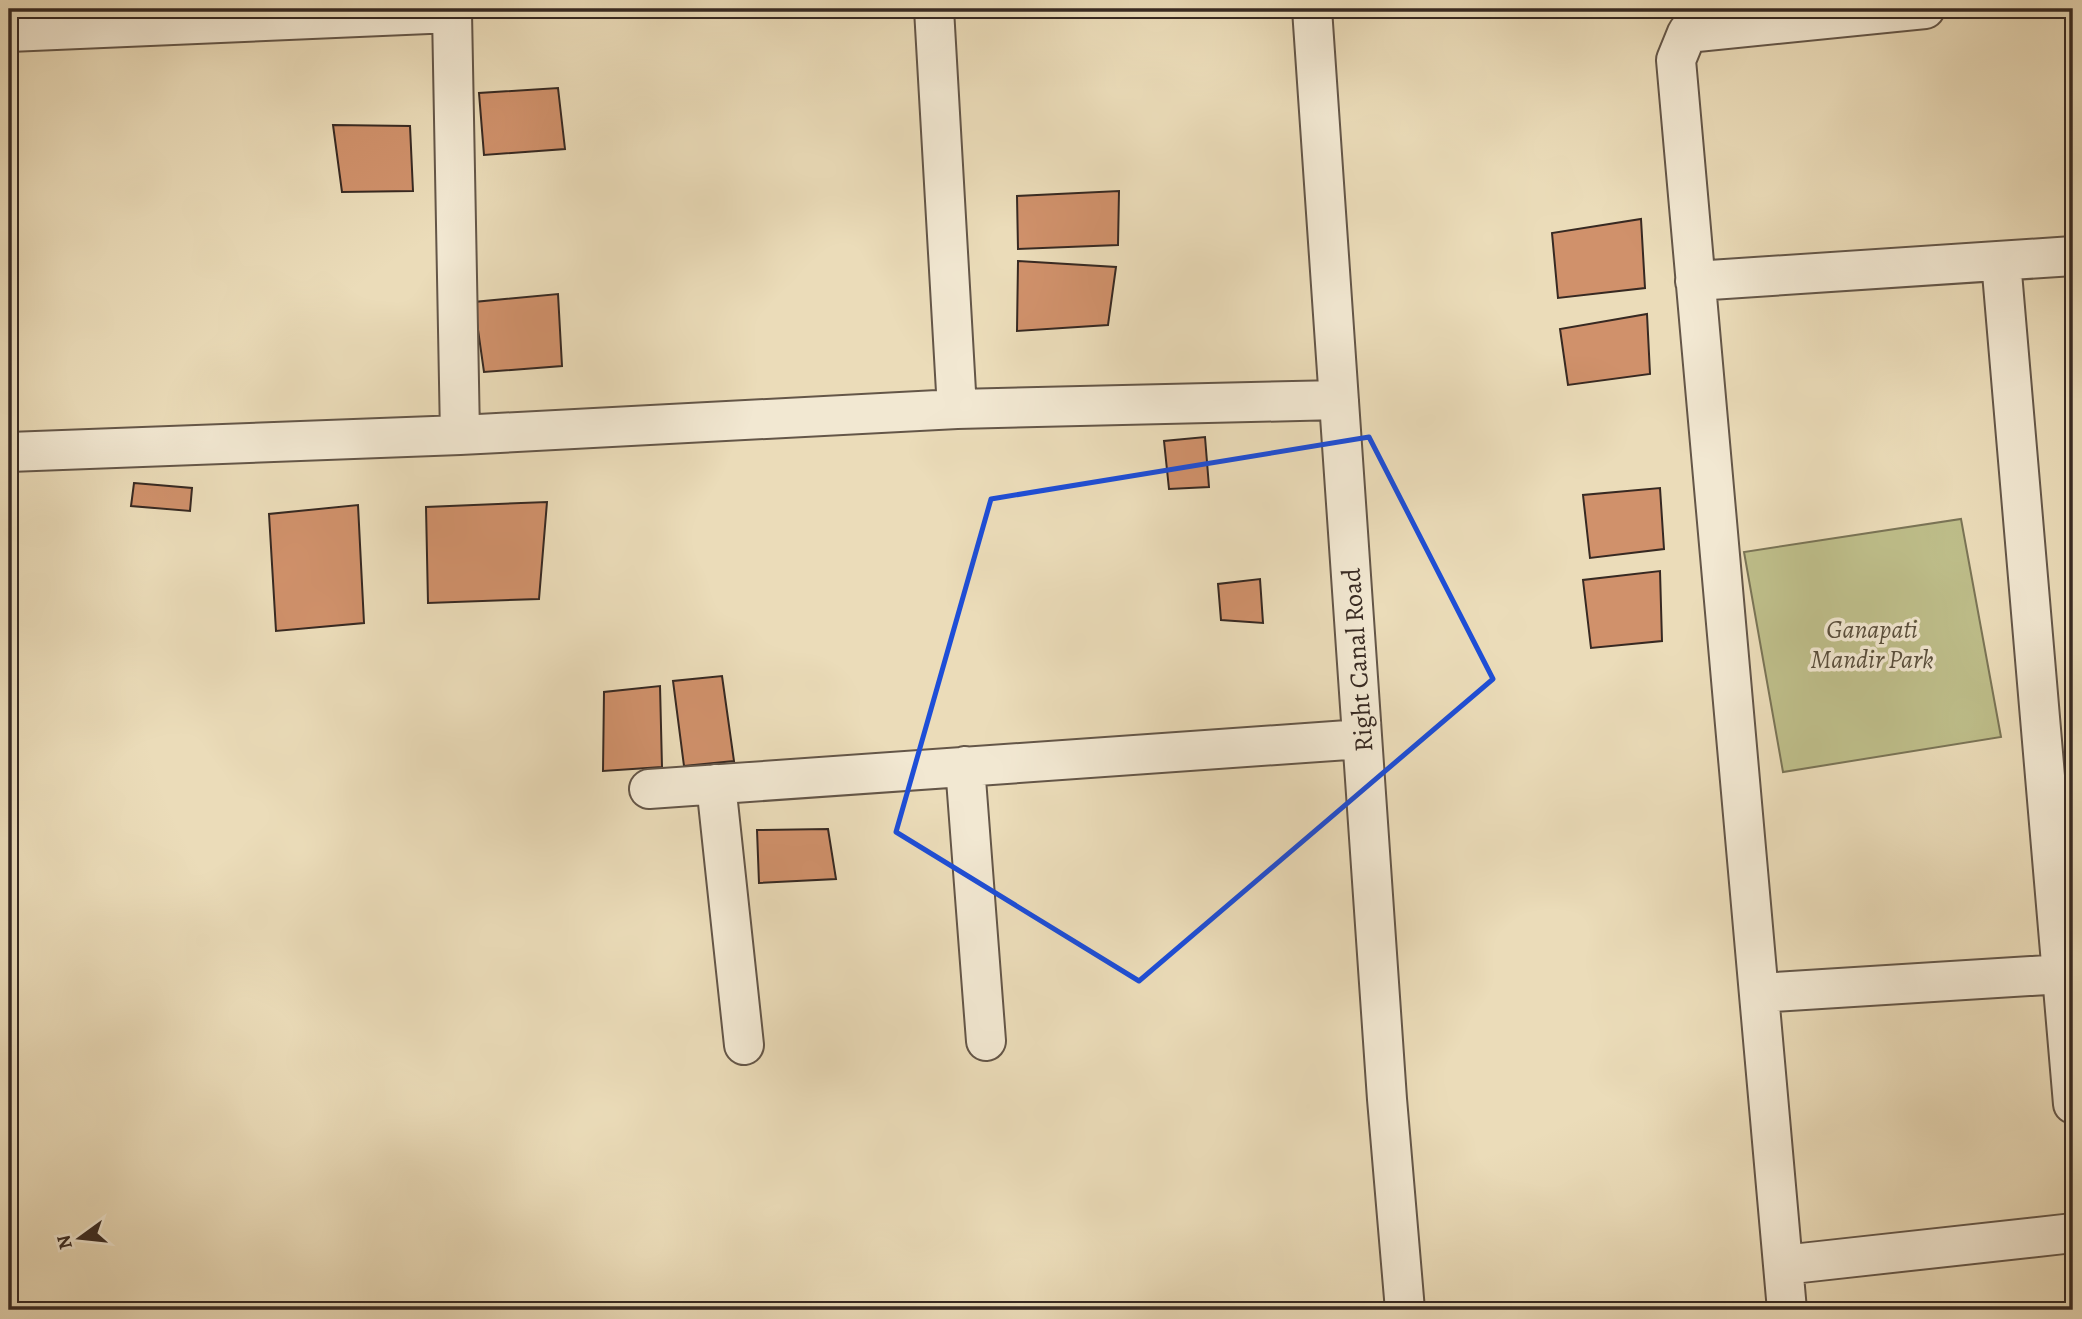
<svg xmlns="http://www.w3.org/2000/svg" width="2082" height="1319" font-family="Alegreya,serif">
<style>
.green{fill:#bebe8a;stroke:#7a7456;stroke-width:2}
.building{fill:#d0916b;stroke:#372922;stroke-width:2}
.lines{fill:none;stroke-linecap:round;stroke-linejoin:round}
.minor-casing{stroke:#645648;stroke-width:42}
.minor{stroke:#f2e8d2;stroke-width:38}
.marked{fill:none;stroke:#1d4ed8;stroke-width:5;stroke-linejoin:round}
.labels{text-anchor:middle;stroke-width:7;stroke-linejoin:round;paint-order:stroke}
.park-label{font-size:26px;font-style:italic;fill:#594e3c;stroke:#f2e8d2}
.street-label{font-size:26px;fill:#372922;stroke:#f2e8d2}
</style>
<rect width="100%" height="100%" fill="#ebdcb9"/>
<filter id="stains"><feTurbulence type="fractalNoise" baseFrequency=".00286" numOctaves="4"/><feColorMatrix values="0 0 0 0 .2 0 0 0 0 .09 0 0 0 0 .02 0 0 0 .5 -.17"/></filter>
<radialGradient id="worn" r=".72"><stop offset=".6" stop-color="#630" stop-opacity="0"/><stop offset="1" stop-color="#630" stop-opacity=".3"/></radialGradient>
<path class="green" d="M1961,519L2001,737L1783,772L1744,552Z"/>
<path class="building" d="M558,88L565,149L484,155L479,93Z
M333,125L410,126L413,191L342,192Z
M1119,191L1118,245L1018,249L1017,196Z
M1641,219L1645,288L1558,298L1552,233Z
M1018,261L1116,267L1108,325L1017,331Z
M558,294L562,366L484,372L474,302Z
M1647,314L1650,374L1568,385L1560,329Z
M1205,437L1209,487L1169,489L1164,441Z
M134,483L192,488L190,511L131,506Z
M1660,488L1664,549L1590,558L1583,495Z
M547,502L539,599L428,603L426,507Z
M358,505L364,623L276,631L269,514Z
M1660,571L1662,641L1591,648L1583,580Z
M1260,579L1263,623L1221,620L1218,584Z
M722,676L734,761L684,766L673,681Z
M660,686L662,767L603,771L604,692Z
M828,829L836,879L759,883L757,830Z"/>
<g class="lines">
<defs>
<path id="minor" d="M934,9L957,409
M1312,9L1387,1099L1405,1310
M9,32L452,13L460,435
M2001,261L2073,1104
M1695,281L2073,256
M9,452L460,435L957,409L1339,400
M965,766L986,1041
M716,784L744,1045
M649,789L1362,739
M1759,993L2063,974
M1783,1265L2073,1233
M1787,1310L1676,60L1687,33L1925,9"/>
</defs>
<use href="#minor" class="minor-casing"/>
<use href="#minor" class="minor"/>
</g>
<path class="marked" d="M1369,437L1493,679L1139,981L896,832L991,499Z"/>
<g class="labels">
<g class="park-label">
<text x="1872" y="638">Ganapati<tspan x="1872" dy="30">Mandir Park</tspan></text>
</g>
<g class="street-label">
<text transform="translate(1357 660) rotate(-94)" y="9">Right Canal Road</text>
</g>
</g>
<rect width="2082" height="1319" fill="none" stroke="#ebdcb9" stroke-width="35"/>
<rect x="10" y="10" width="2061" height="1298" fill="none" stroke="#372922" stroke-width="3.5"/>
<rect x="18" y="18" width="2047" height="1284" fill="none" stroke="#372922" stroke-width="2"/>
<g transform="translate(80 1238) rotate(255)" stroke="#f2e8d2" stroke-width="5" paint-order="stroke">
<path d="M0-5L12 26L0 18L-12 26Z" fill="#372922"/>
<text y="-10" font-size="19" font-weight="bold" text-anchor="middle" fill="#372922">N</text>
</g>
<rect width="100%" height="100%" filter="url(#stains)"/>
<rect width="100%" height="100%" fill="url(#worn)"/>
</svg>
